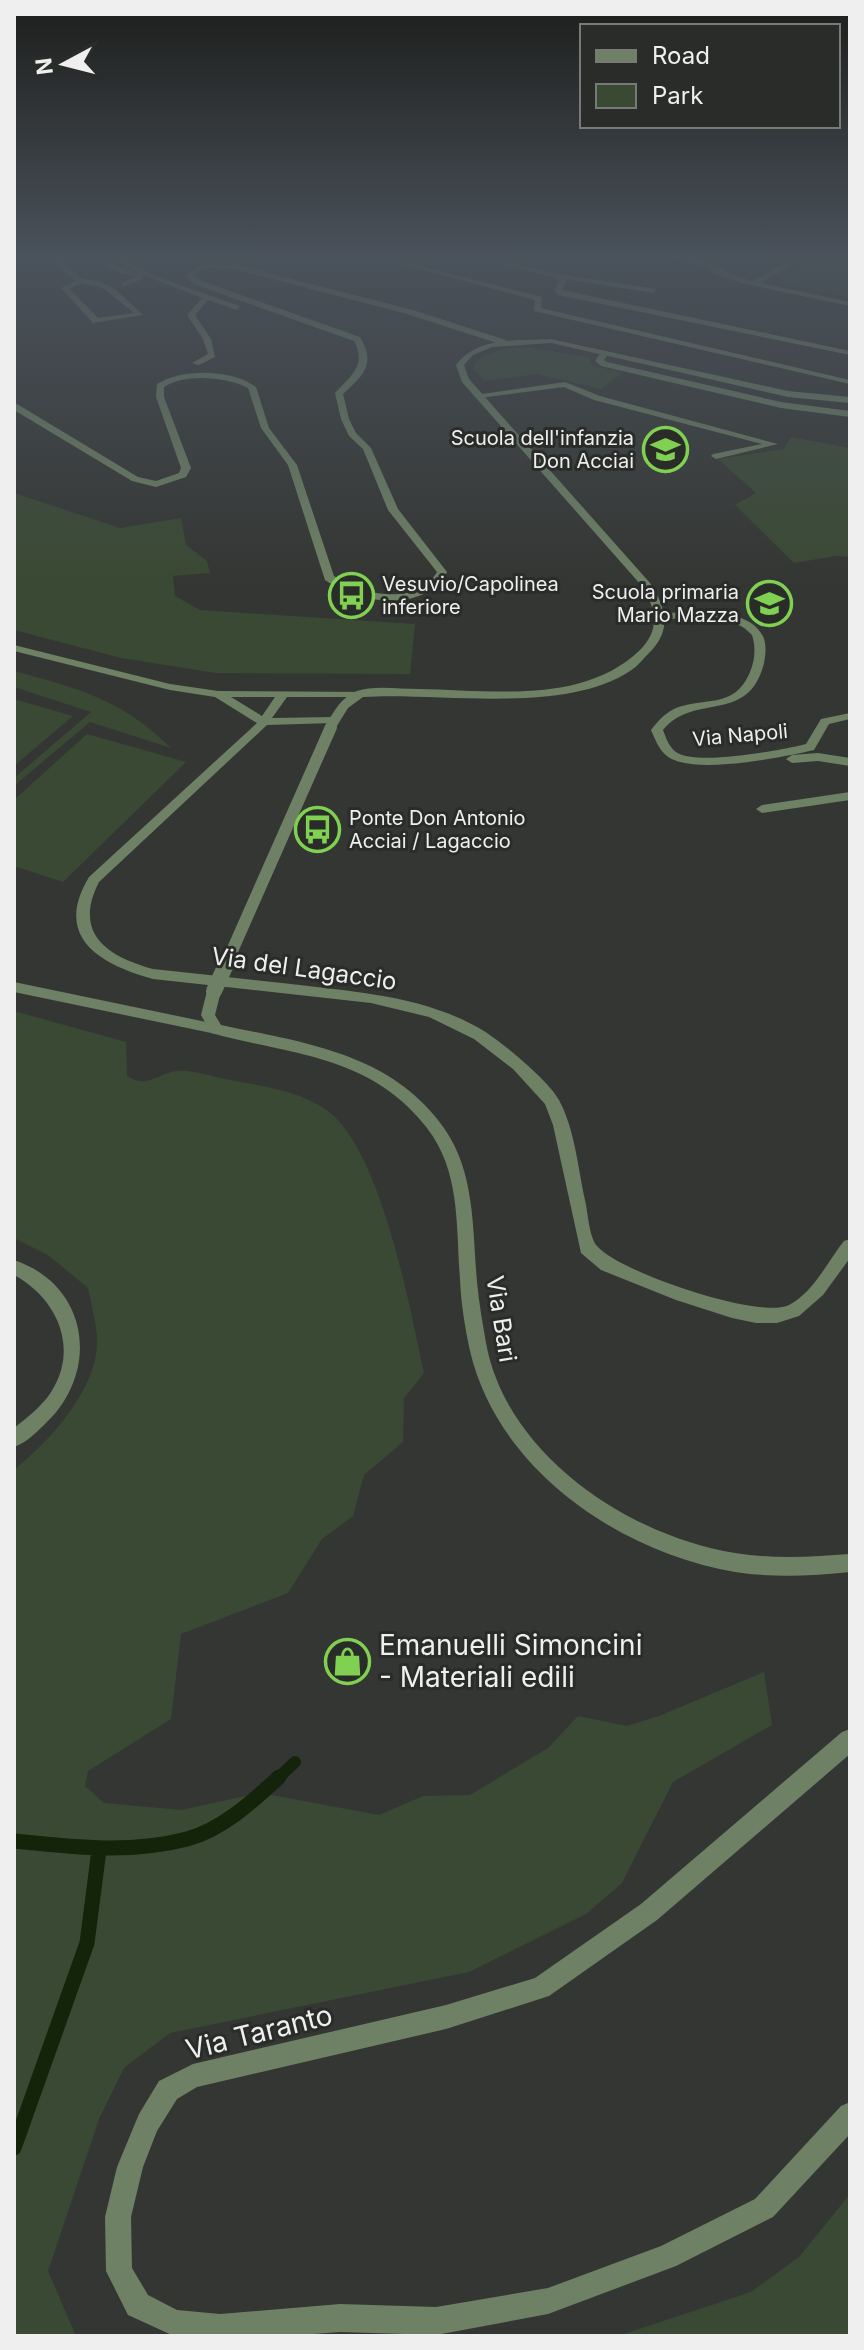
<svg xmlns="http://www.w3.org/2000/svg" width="864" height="2350" font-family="Inter,sans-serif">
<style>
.green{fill:#3a4933}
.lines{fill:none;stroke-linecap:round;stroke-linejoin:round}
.stream-far1{stroke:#14240b;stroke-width:12}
.stream{stroke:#14240b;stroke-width:15}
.minor{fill:#6e8164;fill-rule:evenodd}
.tertiary{fill:#6e8164;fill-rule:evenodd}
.tertiary-bridge-far1{stroke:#6e8164;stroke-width:12}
.tertiary-bridge{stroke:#6e8164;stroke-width:16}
.labels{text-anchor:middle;stroke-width:6;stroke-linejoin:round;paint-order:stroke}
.far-poi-label{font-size:20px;fill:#eeefee;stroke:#2a2c29;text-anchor:end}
.far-street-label{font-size:20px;fill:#eeefee;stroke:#2a2c29}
.street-label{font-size:24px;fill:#eeefee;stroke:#2a2c29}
.near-poi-label{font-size:28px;fill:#eeefee;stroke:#2a2c29;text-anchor:start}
.near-street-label{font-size:28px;fill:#eeefee;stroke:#2a2c29}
</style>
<rect width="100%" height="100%" fill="#343633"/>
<path class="green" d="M813,258L850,266V298L775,281Z
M526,347L589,357L591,365L622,373L601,389L537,374L485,381L474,370V364C488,350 506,348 526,347Z
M791,437L850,448V557L836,556L794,563L735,505L756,493L718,459L784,449Z
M14,493L120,528L181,518L186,545L207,561L210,573L173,576L175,596L200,610L415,624L410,674L216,673L121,658L14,630Z
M14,671C80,689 121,699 171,748L90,722L14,786V778L91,712L14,687Z
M14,699L73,716L14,766Z
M87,734L186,762L63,882L14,866V800Z
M14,1011L126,1042L127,1076C146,1088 155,1076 172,1072C185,1068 207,1075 220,1078C255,1085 296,1089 325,1109C381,1146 410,1309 424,1373L404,1398L403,1442L364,1475L353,1516L322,1539L288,1593L181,1634L171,1719L88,1771L85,1786L104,1803L181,1810L260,1793L379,1815L423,1796L470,1795L548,1748L578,1716L627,1726L659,1716L764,1672L772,1725L673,1782L622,1883L586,1914L469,1972L170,2033L124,2068L99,2119L48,2271L76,2336H14V1470C50,1441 100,1387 97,1337C96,1321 91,1304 88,1288L48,1255L14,1238Z
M850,2194V2336H618L751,2292L799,2257Z"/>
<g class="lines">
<path class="stream-far1" d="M277,1779L295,1762"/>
<path class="stream" d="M14,1841C72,1847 130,1854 187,1839C222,1830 253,1801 279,1777
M14,2148L87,1943L99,1850"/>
<path class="minor" d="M46,254H53L82,279L99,281L116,290L143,315L93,323L61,288L75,281ZM81,283L103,288L134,313L98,318L70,289Z
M90,254H97L115,265L142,275L102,254H111L160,278L240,306L237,310L208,300L195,315L211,339L215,357L199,365L192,363L208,354L203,339L187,315L202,298L143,275V279L122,287V283L134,277L109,269Z
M363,254H374L542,297L541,308L850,380V384L534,311L535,300Z
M462,254H474L559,274L656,289L653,293L567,279L562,290L850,351V355L558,295L554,290L560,281L556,278Z
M654,254C668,254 700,257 712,264C726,271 737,277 753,281L791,259L785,254H793L799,261L761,283L850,302V306L741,283L714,274L707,267Z
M842,254H849L847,256L850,258V262L839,259Z
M203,264L237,265L413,310L506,340V344H500L407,314L234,269L204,268L193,275L202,281L360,337C376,364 364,375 343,394L349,419L356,433L371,448L398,509L447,572C423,614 360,604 325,580L288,465L261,428L248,388C226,377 186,373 164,387V397L191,468L186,477L156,487L132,481L14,410V403L17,404L138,477L156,481L179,473L181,468L156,397L157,384C182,368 232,369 256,387L269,428L297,465L334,576C362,595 416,607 437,572L388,510L363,449L349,436L341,419L335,393C351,376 367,365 354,341L196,285L184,275Z
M602,351L609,353L604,360L607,362L781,402L850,411V417L781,408L601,366L595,361Z
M565,382L600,396L778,444L716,459L711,456L713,454L762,444L594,400L564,387L479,398L475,395Z
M699,612C719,613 749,614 761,633C767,641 766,653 764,663C749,725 694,692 663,730C666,738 669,747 676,752C696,766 774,751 798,746L806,744L821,719L850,713V719L829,724L814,750C784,757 692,776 667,756C659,750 655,739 651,730C658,721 664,714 674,709C705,696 734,710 750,672C755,660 756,648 752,635C732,612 690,619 662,619L657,616L662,613Z
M14,645L170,684L218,691L364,692L366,694L360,697H287L272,718L334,717L340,720L334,723L267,725L99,882C73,933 106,956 153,969C199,974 245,979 291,984C357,992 426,996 484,1031C504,1044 548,1080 559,1100C575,1130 578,1168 585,1200C588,1213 589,1237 597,1246C617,1271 759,1320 789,1305C813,1293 828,1261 844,1241L850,1239V1258L823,1295L799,1316L777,1323H756L732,1318L676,1300L601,1270L581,1253L553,1125L545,1104L513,1069L474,1039L429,1017L371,1003L153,979C99,964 53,937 89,877L257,723L215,697L170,690L14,651ZM231,697H275L262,716Z
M818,753L850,758V766L818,761L792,763L786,759L792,755Z
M850,792V800L762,813L756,809L762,805Z
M14,982L216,1024L223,1029L216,1034L14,992Z
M14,1260C91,1286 100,1374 44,1425C35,1434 25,1443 14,1447V1428C29,1416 45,1404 54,1387C78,1344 55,1297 14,1275Z
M850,1729V1754L657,1920L549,1996L446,2029L197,2087L177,2099L157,2131L143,2167L131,2217L132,2268L148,2295L177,2310L220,2314L340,2304L436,2307L548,2288L661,2246L755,2199L841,2106L850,2102V2134L773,2217L676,2266L548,2314L436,2335L340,2332L287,2336H174L128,2315L106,2271L105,2217L117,2167L139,2114L159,2081L193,2064L446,2005L535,1978L641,1904L842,1732Z"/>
<path class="tertiary" d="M551,339L788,391L850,397V403L788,397L551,343L492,347L473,355L464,365L469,379L650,583C667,609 672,631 648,654C642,660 637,667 630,671C563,715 441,692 363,697L348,708L335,729H327L325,727C333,713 341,697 357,691C374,685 400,689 418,689C491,690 583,705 640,650C661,629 656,608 641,585L462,382L456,365C479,336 517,341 551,339Z
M214,986L221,991L215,1015L221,1025C300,1042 385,1052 438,1120C476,1167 472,1225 477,1282C479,1304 483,1326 487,1348C510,1457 630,1536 735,1553C773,1559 812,1557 850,1554V1572C812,1576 773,1578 735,1572C619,1552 498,1470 470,1351C465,1328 461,1303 460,1279C456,1228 461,1172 427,1128C371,1055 292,1055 211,1033L201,1015L207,991Z"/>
<path class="tertiary-bridge-far1" d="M228,960L331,727"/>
<path class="tertiary-bridge" d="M214,991L229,958"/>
</g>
<linearGradient id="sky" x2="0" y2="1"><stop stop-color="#1d1e1c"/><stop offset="0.44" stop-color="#4a525b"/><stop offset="1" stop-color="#4a525b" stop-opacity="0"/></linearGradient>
<rect width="864" height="583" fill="url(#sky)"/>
<defs>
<symbol id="school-ring" viewBox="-11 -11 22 22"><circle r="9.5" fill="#2a2c29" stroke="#80d051" stroke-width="1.5"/><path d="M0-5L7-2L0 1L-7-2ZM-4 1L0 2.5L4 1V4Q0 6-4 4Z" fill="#80d051"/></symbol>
<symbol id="bus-ring" viewBox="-11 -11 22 22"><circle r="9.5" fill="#2a2c29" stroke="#80d051" stroke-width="1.5"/><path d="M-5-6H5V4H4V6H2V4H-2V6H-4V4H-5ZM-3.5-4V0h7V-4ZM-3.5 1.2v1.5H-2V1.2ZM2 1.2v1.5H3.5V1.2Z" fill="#80d051"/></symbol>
<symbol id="shop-ring" viewBox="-11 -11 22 22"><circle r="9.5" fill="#2a2c29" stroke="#80d051" stroke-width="1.5"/><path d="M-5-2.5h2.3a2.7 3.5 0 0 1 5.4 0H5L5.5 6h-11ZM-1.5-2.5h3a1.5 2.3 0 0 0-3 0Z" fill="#80d051"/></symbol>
</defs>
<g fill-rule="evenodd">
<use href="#school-ring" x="640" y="424" width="51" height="51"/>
<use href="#bus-ring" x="326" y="570" width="51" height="51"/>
<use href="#school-ring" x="744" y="578" width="51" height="51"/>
<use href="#bus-ring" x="292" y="804" width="51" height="51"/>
<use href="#shop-ring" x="322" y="1636" width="51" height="51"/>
</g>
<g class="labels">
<g class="far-poi-label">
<text x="634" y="445">Scuola dell'infanzia<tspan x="634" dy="23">Don Acciai</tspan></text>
<text x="382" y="591" text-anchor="start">Vesuvio/Capolinea<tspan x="382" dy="23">inferiore</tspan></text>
<text x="739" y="599">Scuola primaria<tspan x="739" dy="23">Mario Mazza</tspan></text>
<text x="349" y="825" text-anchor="start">Ponte Don Antonio<tspan x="349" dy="23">Acciai / Lagaccio</tspan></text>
</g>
<g class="far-street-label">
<text transform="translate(740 735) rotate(-5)" y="7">Via Napoli</text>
</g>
<g class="street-label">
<text transform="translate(304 969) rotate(8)" y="8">Via del Lagaccio</text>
<text transform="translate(501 1319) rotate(81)" y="8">Via Bari</text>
</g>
<g class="near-poi-label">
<text x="379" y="1655">Emanuelli Simoncini<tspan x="379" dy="32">- Materiali edili</tspan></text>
</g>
<g class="near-street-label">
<text transform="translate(259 2032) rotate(-14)" y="10">Via Taranto</text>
</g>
</g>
<rect width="864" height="2350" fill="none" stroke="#eeefee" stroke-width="32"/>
<rect x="580" y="24" width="260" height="104" fill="#2a2c29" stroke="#787a78" stroke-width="2"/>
<rect x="596" y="50" width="40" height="12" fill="#6e8164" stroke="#787a78" stroke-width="2"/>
<text x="652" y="64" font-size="24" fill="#eeefee">Road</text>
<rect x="596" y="84" width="40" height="24" fill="#3a4933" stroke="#787a78" stroke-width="2"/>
<text x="652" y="104" font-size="24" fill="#eeefee">Park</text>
<g transform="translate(64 64) rotate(263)" stroke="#2a2c29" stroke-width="6" paint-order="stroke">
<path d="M0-6L14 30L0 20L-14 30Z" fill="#eeefee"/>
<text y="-12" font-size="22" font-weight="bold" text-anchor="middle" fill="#eeefee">N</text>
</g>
</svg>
